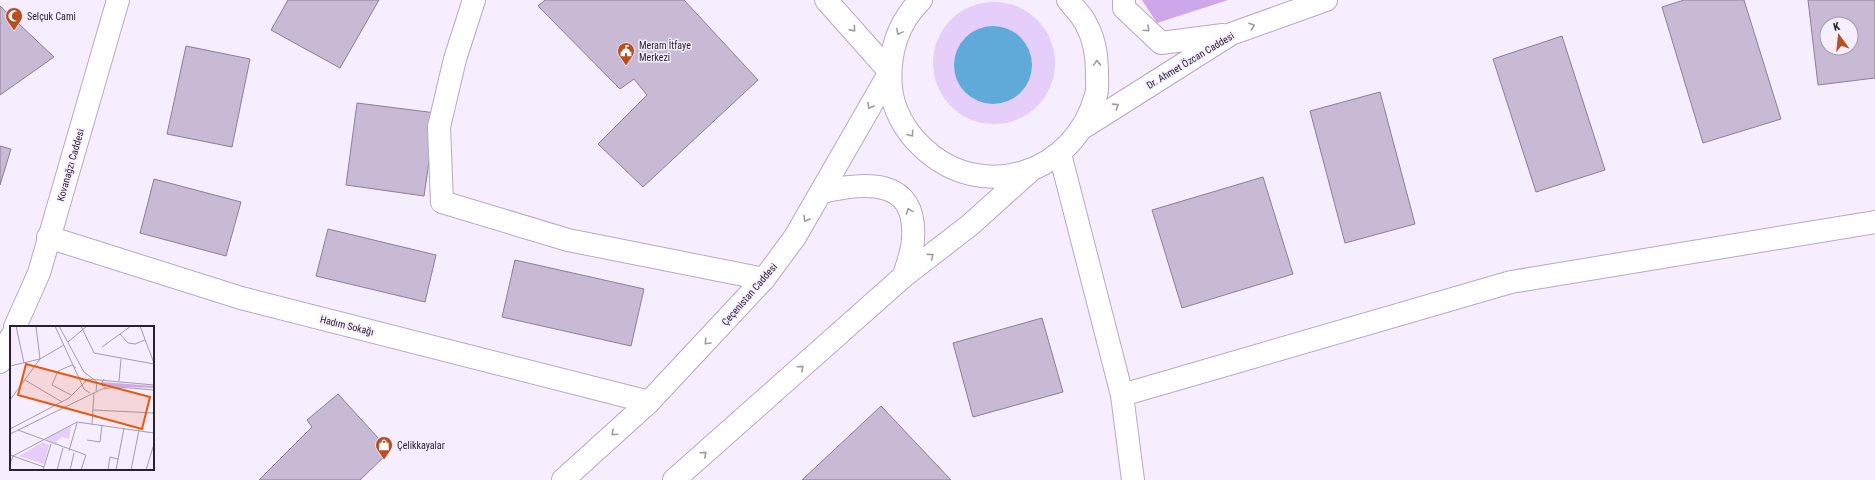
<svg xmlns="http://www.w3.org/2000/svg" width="1875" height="480" font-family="'Roboto Condensed',sans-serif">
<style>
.green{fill:#e6cefa}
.forest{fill:#cda7ea}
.water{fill:#60aad9}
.building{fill:#c8b9d5;stroke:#8c7e98;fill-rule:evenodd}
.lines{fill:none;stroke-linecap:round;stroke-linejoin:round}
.street-casing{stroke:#b8a8c4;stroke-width:24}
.secondary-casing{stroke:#b8a8c4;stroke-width:24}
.primary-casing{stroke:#b8a8c4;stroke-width:24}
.street{stroke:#fff;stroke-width:22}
.secondary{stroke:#fff;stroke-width:22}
.primary{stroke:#fff;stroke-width:22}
.oneway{stroke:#9e9ca0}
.labels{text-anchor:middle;stroke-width:3;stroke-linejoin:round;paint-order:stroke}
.poi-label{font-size:10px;fill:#28222d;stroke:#f6edff;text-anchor:start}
.street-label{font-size:10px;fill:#28222d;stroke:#f6edff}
.inset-road{fill:none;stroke:#a49cab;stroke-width:1}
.view{fill:#e8590c;fill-opacity:0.15;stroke:#e8590c;stroke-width:2}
.inset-edge{fill:none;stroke:#28222d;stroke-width:2}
</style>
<rect width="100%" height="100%" fill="#f6edff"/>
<path class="green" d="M933 63a61 61 0 1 1 122 0a61 61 0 1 1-122 0Z"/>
<path class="forest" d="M1142,0H1228L1157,23Z"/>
<path class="water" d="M954 65a39 39 0 1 1 78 0a39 39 0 1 1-78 0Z"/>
<path class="building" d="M288,0H379L340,68L271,30Z
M545,0H684L758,80L643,187L598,144L647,95L634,79L620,89L538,6Z
M1684,0H1744L1781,119L1703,143L1662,7Z
M1808,0H1875V78L1818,85ZM1827,24H1851V48H1827Z
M0,6L54,57L0,95Z
M1562,36L1605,170L1536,192L1493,59Z
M186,46L250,59L232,147L167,134Z
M1380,92L1415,224L1345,243L1310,111Z
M357,103L436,113L424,196L346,185Z
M0,146L11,149L0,185Z
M1263,177L1293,274L1182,308L1152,210Z
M154,179L241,202L226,256L140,233Z
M328,229L436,255L425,302L316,276Z
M515,260L644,289L631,346L502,317Z
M1042,318L1063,392L973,417L953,343Z
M338,394L390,451L360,480H259L312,427L307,420Z
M881,406L951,480H802Z"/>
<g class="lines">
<defs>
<path id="street" d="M474,0L455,59L439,127L442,202L568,240L764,279
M1060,154L1122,395L1133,480
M48,237L241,298L649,402
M1122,395L1511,282L1875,222"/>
<path id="secondary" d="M15,327L39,273L118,0
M0,362L11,337"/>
<path id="primary" d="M826,0L890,72
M921,0C897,23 888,55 891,88C893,109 905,131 921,146C981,205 1075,174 1096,95C1098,88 1097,80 1097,73C1097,57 1094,38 1086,24C1082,15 1074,8 1068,0
M1124,0V8L1161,43L1223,35
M1084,127L1231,34L1326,0
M822,192C864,182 917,177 913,238C913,251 907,264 904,276
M563,480L649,402L764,279L795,237L890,72
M674,480L904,276L970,225L1030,171"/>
</defs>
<use href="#street" class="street-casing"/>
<use href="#secondary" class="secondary-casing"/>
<use href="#primary" class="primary-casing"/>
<use href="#street" class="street"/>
<use href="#secondary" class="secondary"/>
<use href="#primary" class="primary"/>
</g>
<defs><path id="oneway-chevron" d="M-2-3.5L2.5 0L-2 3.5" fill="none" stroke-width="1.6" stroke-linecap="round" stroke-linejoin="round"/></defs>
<g class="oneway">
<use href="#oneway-chevron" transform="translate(1252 26) rotate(-19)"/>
<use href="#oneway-chevron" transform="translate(853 29) rotate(49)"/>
<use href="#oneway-chevron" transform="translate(1147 29) rotate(43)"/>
<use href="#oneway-chevron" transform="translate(899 32) rotate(118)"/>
<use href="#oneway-chevron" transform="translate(1097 63) rotate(-92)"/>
<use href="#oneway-chevron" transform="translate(870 106) rotate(119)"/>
<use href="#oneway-chevron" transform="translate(1116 106) rotate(-33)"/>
<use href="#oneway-chevron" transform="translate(911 134) rotate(54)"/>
<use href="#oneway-chevron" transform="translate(909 211) rotate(-111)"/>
<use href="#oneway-chevron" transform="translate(806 219) rotate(120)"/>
<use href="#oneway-chevron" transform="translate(931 256) rotate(-37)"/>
<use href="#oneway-chevron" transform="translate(707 342) rotate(133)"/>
<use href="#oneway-chevron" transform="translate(801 368) rotate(-42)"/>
<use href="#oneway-chevron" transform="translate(614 433) rotate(138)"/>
<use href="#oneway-chevron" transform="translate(704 454) rotate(-42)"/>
</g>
<defs>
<symbol id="mosque-pin" viewBox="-11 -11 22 30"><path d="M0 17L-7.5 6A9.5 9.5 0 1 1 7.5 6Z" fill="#b55022" stroke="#f6edff"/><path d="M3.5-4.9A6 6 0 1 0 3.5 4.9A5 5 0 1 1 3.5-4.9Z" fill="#fff"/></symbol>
<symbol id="civic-pin" viewBox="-11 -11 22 30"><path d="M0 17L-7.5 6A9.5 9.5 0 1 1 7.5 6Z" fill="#b55022" stroke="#f6edff"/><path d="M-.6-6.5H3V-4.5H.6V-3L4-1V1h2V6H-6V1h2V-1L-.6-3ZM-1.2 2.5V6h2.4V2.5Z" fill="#fff"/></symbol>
<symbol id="shop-pin" viewBox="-11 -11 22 30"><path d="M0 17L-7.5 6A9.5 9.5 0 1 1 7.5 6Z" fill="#b55022" stroke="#f6edff"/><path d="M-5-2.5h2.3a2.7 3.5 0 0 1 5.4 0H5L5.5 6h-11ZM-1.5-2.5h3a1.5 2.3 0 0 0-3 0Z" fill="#fff"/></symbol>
</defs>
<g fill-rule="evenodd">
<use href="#mosque-pin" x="4" y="6" width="20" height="27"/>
<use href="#civic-pin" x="616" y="41" width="20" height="27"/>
<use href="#shop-pin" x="374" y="435" width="20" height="27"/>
</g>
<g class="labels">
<g class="poi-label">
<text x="27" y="20">Selçuk Cami</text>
<text x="639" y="49">Meram İtfaye<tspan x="639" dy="12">Merkezi</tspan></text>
<text x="397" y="449">Çelikkayalar</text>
</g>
<g class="street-label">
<text transform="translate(1190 60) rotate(-31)" y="4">Dr. Ahmet Özcan Caddesi</text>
<text transform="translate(70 165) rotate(-74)" y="4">Kovanağzı Caddesi</text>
<text transform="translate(749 294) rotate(-49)" y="4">Çeçenistan Caddesi</text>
<text transform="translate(347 325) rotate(14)" y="4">Hadım Sokağı</text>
</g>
</g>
<g transform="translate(10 326)">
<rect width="144" height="144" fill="#f6edff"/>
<path d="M61,100L59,113L52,111L46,115L48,118L35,113ZM33,116L39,119L34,138L9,130Z" fill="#e6cefa"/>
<path d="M92,56L144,60V62L92,60Z" fill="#cda7ea"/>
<path class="inset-road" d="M6,0L14,37M45,0L74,63L80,67M49,0L74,46L87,56L86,65M71,0L84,27L144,38M130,0L144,37M110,8L118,17L125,18L135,14M58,16L77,0M92,21L121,0M0,40L30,33L26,0M94,53L91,58L96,62M15,54L52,76M109,55L111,33M61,69L42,59L48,45L62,39L66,42M0,74L30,33L54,19M83,84L144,87M82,98L84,67M0,103L59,72L78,53L144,59M8,104L76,129L71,144M0,108L92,63L108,61L144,64M77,114L90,116L92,99M59,125L67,97M0,129L34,141M0,138L3,130L67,96L144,107M33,144L41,118M47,144L53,122M60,144L64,127M98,144L100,131L108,133M106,144L114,102M121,144L129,104M136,144L144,118"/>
<path class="view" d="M16,38L140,71L132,103L8,69Z"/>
<rect width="144" height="144" class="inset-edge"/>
</g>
<g transform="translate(1839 36) rotate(345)"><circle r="19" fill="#f6edff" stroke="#a49cab"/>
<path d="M0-3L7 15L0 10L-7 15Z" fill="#b55022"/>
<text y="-6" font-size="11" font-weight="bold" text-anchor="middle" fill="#28222d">K</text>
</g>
</svg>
